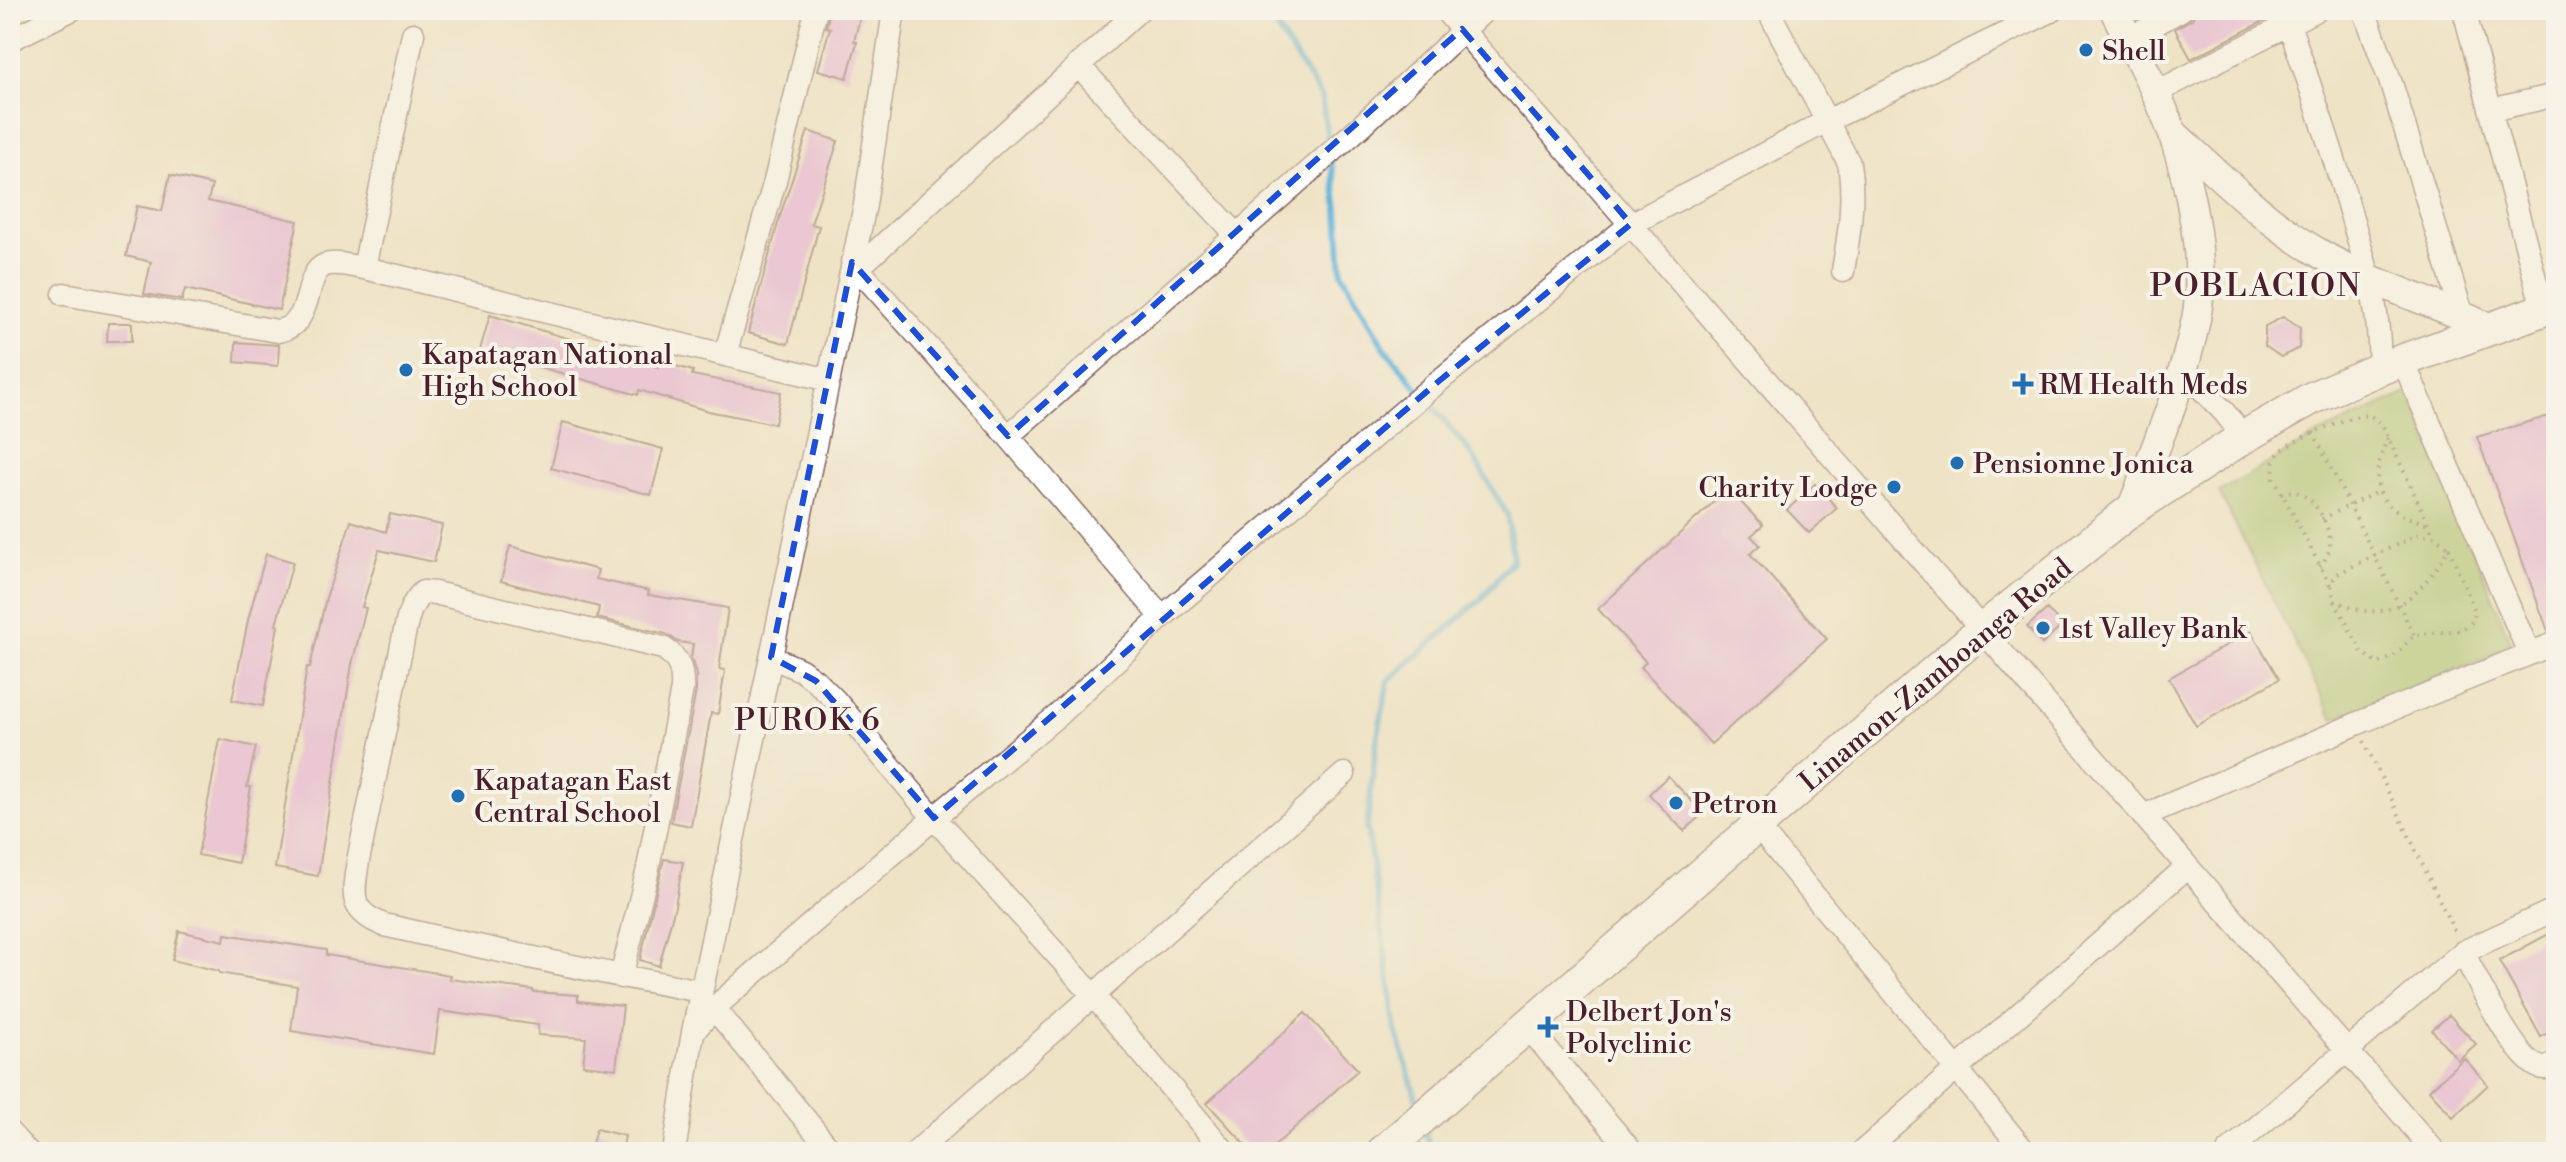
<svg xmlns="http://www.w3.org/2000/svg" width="2566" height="1162" font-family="'Libre Bodoni',serif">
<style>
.green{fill:#a2c169;stroke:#76704a;stroke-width:2}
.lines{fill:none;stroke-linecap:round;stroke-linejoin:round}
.stream{stroke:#5aaed6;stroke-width:6}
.building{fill:#e4a5e1}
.minor-casing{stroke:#846461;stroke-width:25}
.major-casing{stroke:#846461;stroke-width:31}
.highway-casing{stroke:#846461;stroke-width:35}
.path{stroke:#846461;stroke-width:4;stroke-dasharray:2 6;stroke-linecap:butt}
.minor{stroke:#fff;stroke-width:22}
.major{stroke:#fff;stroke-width:28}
.highway{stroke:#fff;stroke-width:32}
.marked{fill:none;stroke:#1d4ed8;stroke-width:6;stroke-dasharray:16 10;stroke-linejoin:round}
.poi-dot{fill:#1f6fb2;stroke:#f7f3e8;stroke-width:3}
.labels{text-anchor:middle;stroke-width:8;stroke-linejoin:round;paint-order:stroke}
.poi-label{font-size:28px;fill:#4a1f2b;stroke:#f7f3e8;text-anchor:start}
.street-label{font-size:28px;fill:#4a1f2b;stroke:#f7f3e8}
.neighbourhood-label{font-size:30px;letter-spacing:2px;fill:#4a1f2b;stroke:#f7f3e8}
.quarter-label{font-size:32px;letter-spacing:2px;fill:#4a1f2b;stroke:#f7f3e8}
</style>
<rect width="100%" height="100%" fill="#f7f3e8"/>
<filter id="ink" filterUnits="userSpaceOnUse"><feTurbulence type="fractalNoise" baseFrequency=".0125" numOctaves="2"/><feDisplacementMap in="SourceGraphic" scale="16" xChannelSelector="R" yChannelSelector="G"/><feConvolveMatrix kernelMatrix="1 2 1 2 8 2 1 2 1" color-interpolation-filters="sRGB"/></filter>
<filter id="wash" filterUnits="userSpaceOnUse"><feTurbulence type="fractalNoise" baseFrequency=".006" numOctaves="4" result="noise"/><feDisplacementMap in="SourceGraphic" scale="32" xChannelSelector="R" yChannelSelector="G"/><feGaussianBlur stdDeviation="1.8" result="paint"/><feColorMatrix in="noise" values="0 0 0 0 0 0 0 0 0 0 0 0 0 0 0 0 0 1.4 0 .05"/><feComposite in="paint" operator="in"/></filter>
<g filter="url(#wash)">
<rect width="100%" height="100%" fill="#efe3c6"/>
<path class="green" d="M2409,392L2513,647L2333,719L2219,492L2319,434Z"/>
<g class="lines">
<path class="stream" d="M1265,10L1321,96L1329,145
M1331,160L1338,209L1342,273L1384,347L1471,453L1507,514L1513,560L1481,599L1388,681L1376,745L1367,828L1396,1030L1419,1108
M1425,1131L1431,1152"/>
</g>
<g id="blocks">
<path class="building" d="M830,10H862L854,41L857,42L847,78L818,70L830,28L826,27Z
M2195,10H2285L2191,59L2175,29L2193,18Z
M808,131L838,141L811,224L819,226L788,344L748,333L780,216Z
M170,175L212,185L208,201L298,221L279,310L185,289L182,300L144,294L151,262L126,256L137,206L162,211Z
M490,315L570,339V342L658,367L659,361L693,371L692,375L781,392L775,424L708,411L639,390L638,395L480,350Z
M2283,317L2300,328L2299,348L2281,357L2265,346V326Z
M108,323H132V341H107Z
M236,342L279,345L278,366L235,362Z
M2556,414V629L2548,631L2477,437Z
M563,422L663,449L651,495L551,468Z
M1815,484L1837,508L1809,533L1787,510Z
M1728,489L1763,525L1751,536L1760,545L1750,554L1827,639L1711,744L1641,667L1646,662L1598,609Z
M390,514L442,525L434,562L379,550L362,607L366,608L352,664L318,876L275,868L307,667H310L326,598L351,521L386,532Z
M510,546L598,570L596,579L649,591L648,595L728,608L719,669L725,670L718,714L711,713L691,826L671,822L696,691V674L691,658L693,644L678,642L666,634L597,618L599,607L501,581Z
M266,554L293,562L276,625L278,626L263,706L232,700L248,620Z
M2047,609L2062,626L2042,644L2027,627Z
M2251,631L2279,679L2196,726L2169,678Z
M220,739L256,747L247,787H251L238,863L198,855Z
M1668,776L1703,813L1684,831L1649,794Z
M664,859L683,862L675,906L659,966L640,960Z
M2556,930V1028L2541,1037L2499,961Z
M179,931L224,941L225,934L326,950V955L450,975L449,979L533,990V992L578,995V1001L623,1006L616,1069L583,1065L586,1038L538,1035V1025L440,1011L434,1054L291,1031L297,986L219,973V971L172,960Z
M1305,1013L1358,1070L1268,1152H1252L1207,1103Z
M2449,1015L2476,1044L2458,1060L2432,1030Z
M2464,1058L2488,1085L2453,1117L2429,1090Z
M596,1129L625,1136L622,1152H590Z"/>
</g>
</g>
<g filter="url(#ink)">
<use href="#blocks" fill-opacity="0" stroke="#846461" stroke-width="2"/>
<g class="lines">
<defs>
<path id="minor" d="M1445,10L2435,1152
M1768,10L1849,163C1855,200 1849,235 1843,271
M2364,10L2392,86L2462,314
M2464,10L2543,309
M2289,24C2311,88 2333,153 2352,218C2367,268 2382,317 2379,369
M2129,39L2181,10
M10,40L71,10
M1078,65L1236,234
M2155,93L2316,10
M2491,110L2556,95
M852,262L1008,436L1162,617
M364,268L413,34
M858,268L1139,10
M64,294L278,331C316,324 302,274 325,265C336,261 354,267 364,268L829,380
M725,355L775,181L816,10
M2403,361L2529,653
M2183,369L2224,412L2244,437
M1008,436L1360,127L1485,10
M771,657L801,670L816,681L835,700L934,818L1093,995L1225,1152
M2143,816L2356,724L2556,643
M1757,826L2025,1152
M2463,952C2475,976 2515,1059 2539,1067C2546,1070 2550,1066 2556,1063
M621,977L647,873L682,689C683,670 679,658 663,648L435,593L423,592C410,604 408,618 404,635L358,861C353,894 348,911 384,925C489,949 595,972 701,991
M714,1008L832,1152
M1528,1027L1632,1152
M693,1032L714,1008L934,818L1058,715L1162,617L1439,381L1631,224L1825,122L2053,10
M10,1133L27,1152
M674,1152L693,1032L865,205L894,10
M916,1152L1344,774
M1862,1152L2187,867
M2228,1152L2463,952L2556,909"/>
<path id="major" d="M2114,10C2134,50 2157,90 2172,132C2190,183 2207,265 2196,319C2183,385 2155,448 2131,510
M2173,133C2219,175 2264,221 2319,253C2373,285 2435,302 2492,329"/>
<path id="highway" d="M1383,1152L1982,630L2131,510L2244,437L2312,398L2379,369L2556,305"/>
</defs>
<use href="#minor" class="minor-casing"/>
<use href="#major" class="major-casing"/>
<use href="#highway" class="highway-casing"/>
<path class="path" d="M2313,432L2414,635
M2388,438C2366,486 2377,511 2429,524
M2281,493C2286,492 2290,491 2294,492C2314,495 2330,525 2330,543C2330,552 2325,560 2320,567
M2322,519L2379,491
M2330,585L2274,478C2273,470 2273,462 2278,454C2285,443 2356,411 2369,416C2377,418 2382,425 2386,433L2434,536
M2334,601C2344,604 2354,610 2364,611C2404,617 2431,578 2449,548L2475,611L2474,620L2462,630L2414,635L2393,657L2378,664L2362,652L2334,600L2331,583L2337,574L2417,535L2434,536L2449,548
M2364,741L2456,935"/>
<use href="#minor" class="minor"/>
<use href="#major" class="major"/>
<use href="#highway" class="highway"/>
</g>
</g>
<path d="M0 0H2566V1162H0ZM1462,29L1631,224L1439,381L934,818L816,681L771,657L852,262L1008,436Z" fill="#efe3c6" fill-opacity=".55" fill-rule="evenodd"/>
<path class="marked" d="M1462,29L1631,224L1439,381L934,818L816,681L771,657L852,262L1008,436Z"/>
<g class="poi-dot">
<circle cx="2086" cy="50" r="8"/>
<circle cx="406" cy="370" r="8"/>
<path d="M2019 372h8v8h8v8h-8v8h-8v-8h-8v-8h8z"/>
<circle cx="1957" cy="463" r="8"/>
<circle cx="1894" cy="487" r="8"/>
<circle cx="2043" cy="628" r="8"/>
<circle cx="458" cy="796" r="8"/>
<circle cx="1676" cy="803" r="8"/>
<path d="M1544 1015h8v8h8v8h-8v8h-8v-8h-8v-8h8z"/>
</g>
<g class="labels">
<g class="poi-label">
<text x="2102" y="60">Shell</text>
<text x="422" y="364">Kapatagan National<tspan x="422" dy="32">High School</tspan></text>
<text x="2039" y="394">RM Health Meds</text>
<text x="1973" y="473">Pensionne Jonica</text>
<text x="1878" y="497" text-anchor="end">Charity Lodge</text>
<text x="2059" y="638">1st Valley Bank</text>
<text x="474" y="790">Kapatagan East<tspan x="474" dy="32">Central School</tspan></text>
<text x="1692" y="813">Petron</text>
<text x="1566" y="1021">Delbert Jon's<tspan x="1566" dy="32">Polyclinic</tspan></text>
</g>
<g class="street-label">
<text transform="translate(1935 674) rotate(-40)" y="10">Linamon-Zamboanga Road</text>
</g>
<g class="neighbourhood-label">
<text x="808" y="730">PUROK 6</text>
</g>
<g class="quarter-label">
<text x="2256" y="296">POBLACION</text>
</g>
</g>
<rect width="2566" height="1162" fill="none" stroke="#f7f3e8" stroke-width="40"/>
</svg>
